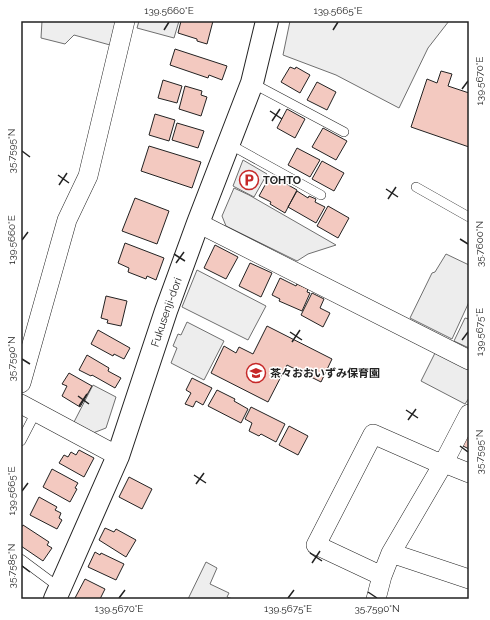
<svg xmlns="http://www.w3.org/2000/svg" width="490" height="620" font-family="Raleway,'Noto Sans JP',sans-serif">
<style>
.green{fill:#eee;stroke:#6f6f6f}
.parking{fill:#ededed;stroke:#6f6f6f}
.building{fill:#f3c9c0;stroke:#222}
.lines{fill:none;stroke-linecap:round;stroke-linejoin:round}
.lane-casing{stroke:#222;stroke-width:10}
.street-casing{stroke:#222;stroke-width:20}
.secondary-casing{stroke:#222;stroke-width:24}
.lane{stroke:#fff;stroke-width:9}
.street{stroke:#fff;stroke-width:19}
.secondary{stroke:#fff;stroke-width:22}
.ticks{fill:none;stroke:#222;stroke-width:1.5}
.labels{text-anchor:middle;stroke-width:3;stroke-linejoin:round;paint-order:stroke}
.poi-label{font-size:11px;font-weight:bold;fill:#222;stroke:#fff;text-anchor:start}
.street-label{font-size:11px;fill:#222;stroke:#fff}
.neatline{fill:none;stroke:#222;stroke-width:1.5}
.ticks-label{font-size:10px;text-anchor:middle;fill:#222}
</style>
<rect width="100%" height="100%" fill="#fff"/>
<path class="green" d="M42,21H116L110,45L74,35L65,44L41,38Z
M290,21H449L428,48L399,108L336,75L283,55Z
M197,270L266,306L248,340L182,307Z
M206,562L217,568L210,584L229,593L227,597L233,599H188Z"/>
<path class="parking" d="M139,21H179L174,38L137,28Z
M243,160L267,174L254,197L233,186Z
M234,188L249,195L336,245L308,254L297,261L226,226L222,216Z
M446,254L469,265V302L452,339L410,318L432,273L435,272Z
M465,318L469,319V348L454,341Z
M187,322L224,341L204,380L171,363L177,348L173,346L178,334L181,335Z
M435,353L469,370V398L465,404L421,381Z
M93,385L116,397L106,428L93,433L74,422Z"/>
<path class="building" d="M181,21H213L207,44L197,41V39L178,33Z
M175,49L227,66L222,80L209,75L208,78L170,65Z
M290,67L295,69L296,67L310,75L300,93L281,82Z
M441,71L452,74L448,86L469,93V147L411,127L427,79L437,83Z
M163,80L182,86L177,103L158,98Z
M317,82L336,92L327,110L307,100Z
M185,86L202,91L201,95L207,97L201,116L179,109Z
M287,109L305,119L295,138L277,128Z
M155,114L175,120L169,141L149,135Z
M177,123L204,131L198,148L172,140Z
M323,128L347,141L336,160L312,147Z
M149,146L201,162L192,188L141,171Z
M297,148L320,160L310,177L288,165Z
M322,161L344,173L334,191L312,179Z
M269,178L274,181L276,178L297,190L285,213L270,204L271,202L259,196Z
M297,191L308,198L309,196L316,199L315,202L325,207L316,223L288,207Z
M135,198L169,211L157,244L122,231Z
M328,206L349,218L338,238L317,226Z
M125,243L164,258L156,280L147,276L146,279L128,272L129,268L118,263Z
M215,245L238,257L226,279L204,268Z
M250,263L272,273L261,297L239,286Z
M280,278L296,286L297,284L308,289L307,292L310,293L302,311L279,301L280,299L272,295Z
M312,293L324,299L320,308L330,313L323,327L301,315Z
M106,296L127,301L121,326L107,323L108,320L101,318Z
M267,326L332,359L321,382L287,365L268,402L211,373L224,346L236,353L239,347L253,354Z
M98,330L130,348L124,359L114,354L113,356L91,344Z
M87,355L109,368L108,371L121,378L115,388L92,375L91,376L79,370Z
M69,373L92,386L80,407L62,396L67,386L62,384Z
M192,378L212,388L203,405L196,401L193,407L185,404L191,393L186,390Z
M217,390L235,399L234,401L248,409L241,423L208,406Z
M251,407L285,424L276,442L261,434L259,436L249,431L252,423L245,419Z
M289,426L308,436L298,455L279,445Z
M469,429V449L461,445Z
M79,450L94,458L84,477L59,463L64,455L68,457L71,452L76,455Z
M52,469L78,483L75,488L77,489L70,502L43,487Z
M129,477L152,489L142,509L119,497Z
M39,497L57,507L55,510L61,513L59,518L62,520L57,529L30,515Z
M23,525L49,542L47,545L52,548L43,561L21,546V528Z
M105,528L114,532L116,529L136,540L126,557L99,540Z
M95,552L100,555L101,553L124,564L116,580L88,567Z
M85,579L105,589L100,599H77L75,598Z"/>
<g class="lines">
<defs>
<path id="lane" d="M252,83L344,132
M229,144L321,195
M416,187L469,217
M21,441L36,412
M21,559L60,588"/>
<path id="street" d="M198,223L469,360
M21,383L67,220L88,176L125,21
M21,404L118,456
M391,553L469,579
M382,576L316,545L373,434L432,460L449,465L469,473
M376,599L382,576L391,553L443,464L469,414"/>
<g id="secondary">
<path id="s1" d="M55,599L118,456L166,311L198,223L252,83L267,21"/>
</g>
</defs>
<use href="#lane" class="lane-casing"/>
<use href="#street" class="street-casing"/>
<use href="#secondary" class="secondary-casing"/>
<use href="#lane" class="lane"/>
<use href="#street" class="street"/>
<use href="#secondary" class="secondary"/>
</g>
<path class="ticks" d="M164,30L169,22M333,30L338,22M462,89L468,81M270,111L282,119M272,121L280,109M22,151L30,157M58,175L69,183M59,185L67,173M386,189L398,197M388,199L396,187M460,239L468,244M22,240L28,232M174,254L185,261M176,263L184,252M290,332L302,340M462,340L468,332M292,342L300,330M22,359L30,364M78,396L89,404M79,406L87,394M406,410L418,418M408,420L416,409M460,446L468,452M194,475L206,483M196,484L204,473M22,491L28,483M310,553L322,561M312,563L320,551M22,566L30,572M368,592L377,598M119,598L125,590M288,598L294,590"/>
<defs>
<symbol id="parking-ring" viewBox="-11 -11 22 22"><circle r="9.5" fill="#fff" stroke="#c62828" stroke-width="1.5"/><path d="M-3.5-5.5H1a3.5 3.5 0 0 1 0 7H-1V5.5H-3.5ZM-1-3.4V-.6H.8a1.4 1.4 0 0 0 0-2.8Z" fill="#c62828"/></symbol>
<symbol id="school-ring" viewBox="-11 -11 22 22"><circle r="9.5" fill="#fff" stroke="#c62828" stroke-width="1.5"/><path d="M0-5L7-2L0 1L-7-2ZM-4 1L0 2.5L4 1V4Q0 6-4 4Z" fill="#c62828"/></symbol>
</defs>
<g fill-rule="evenodd">
<use href="#parking-ring" x="238" y="169" width="22" height="22"/>
<use href="#school-ring" x="245" y="362" width="22" height="22"/>
</g>
<g class="labels">
<g class="poi-label">
<text x="263" y="184">TOHTO</text>
<text x="270" y="377">茶々おおいずみ保育園</text>
</g>
<g class="street-label">
<text dy="4" stroke="none"><textPath href="#s1" startOffset="308">Fukusenji-dori</textPath></text>
</g>
</g>
<rect width="490" height="620" fill="none" stroke="#ffffff" stroke-width="44"/>
<rect x="22" y="22" width="446" height="576" class="neatline"/>
<g class="ticks-label">
<text x="169" y="14">139.5660°E</text>
<text x="338" y="14">139.5665°E</text>
<text transform="translate(479 81) rotate(-90)" y="4">139.5670°E</text>
<text transform="translate(11 151) rotate(-90)" y="4">35.7595°N</text>
<text transform="translate(11 240) rotate(-90)" y="4">139.5660°E</text>
<text transform="translate(479 244) rotate(-90)" y="4">35.7600°N</text>
<text transform="translate(479 332) rotate(-90)" y="4">139.5675°E</text>
<text transform="translate(11 359) rotate(-90)" y="4">35.7590°N</text>
<text transform="translate(479 452) rotate(-90)" y="4">35.7595°N</text>
<text transform="translate(11 491) rotate(-90)" y="4">139.5665°E</text>
<text transform="translate(11 566) rotate(-90)" y="4">35.7585°N</text>
<text x="119" y="612">139.5670°E</text>
<text x="288" y="612">139.5675°E</text>
<text x="377" y="612">35.7590°N</text>
</g>
</svg>
